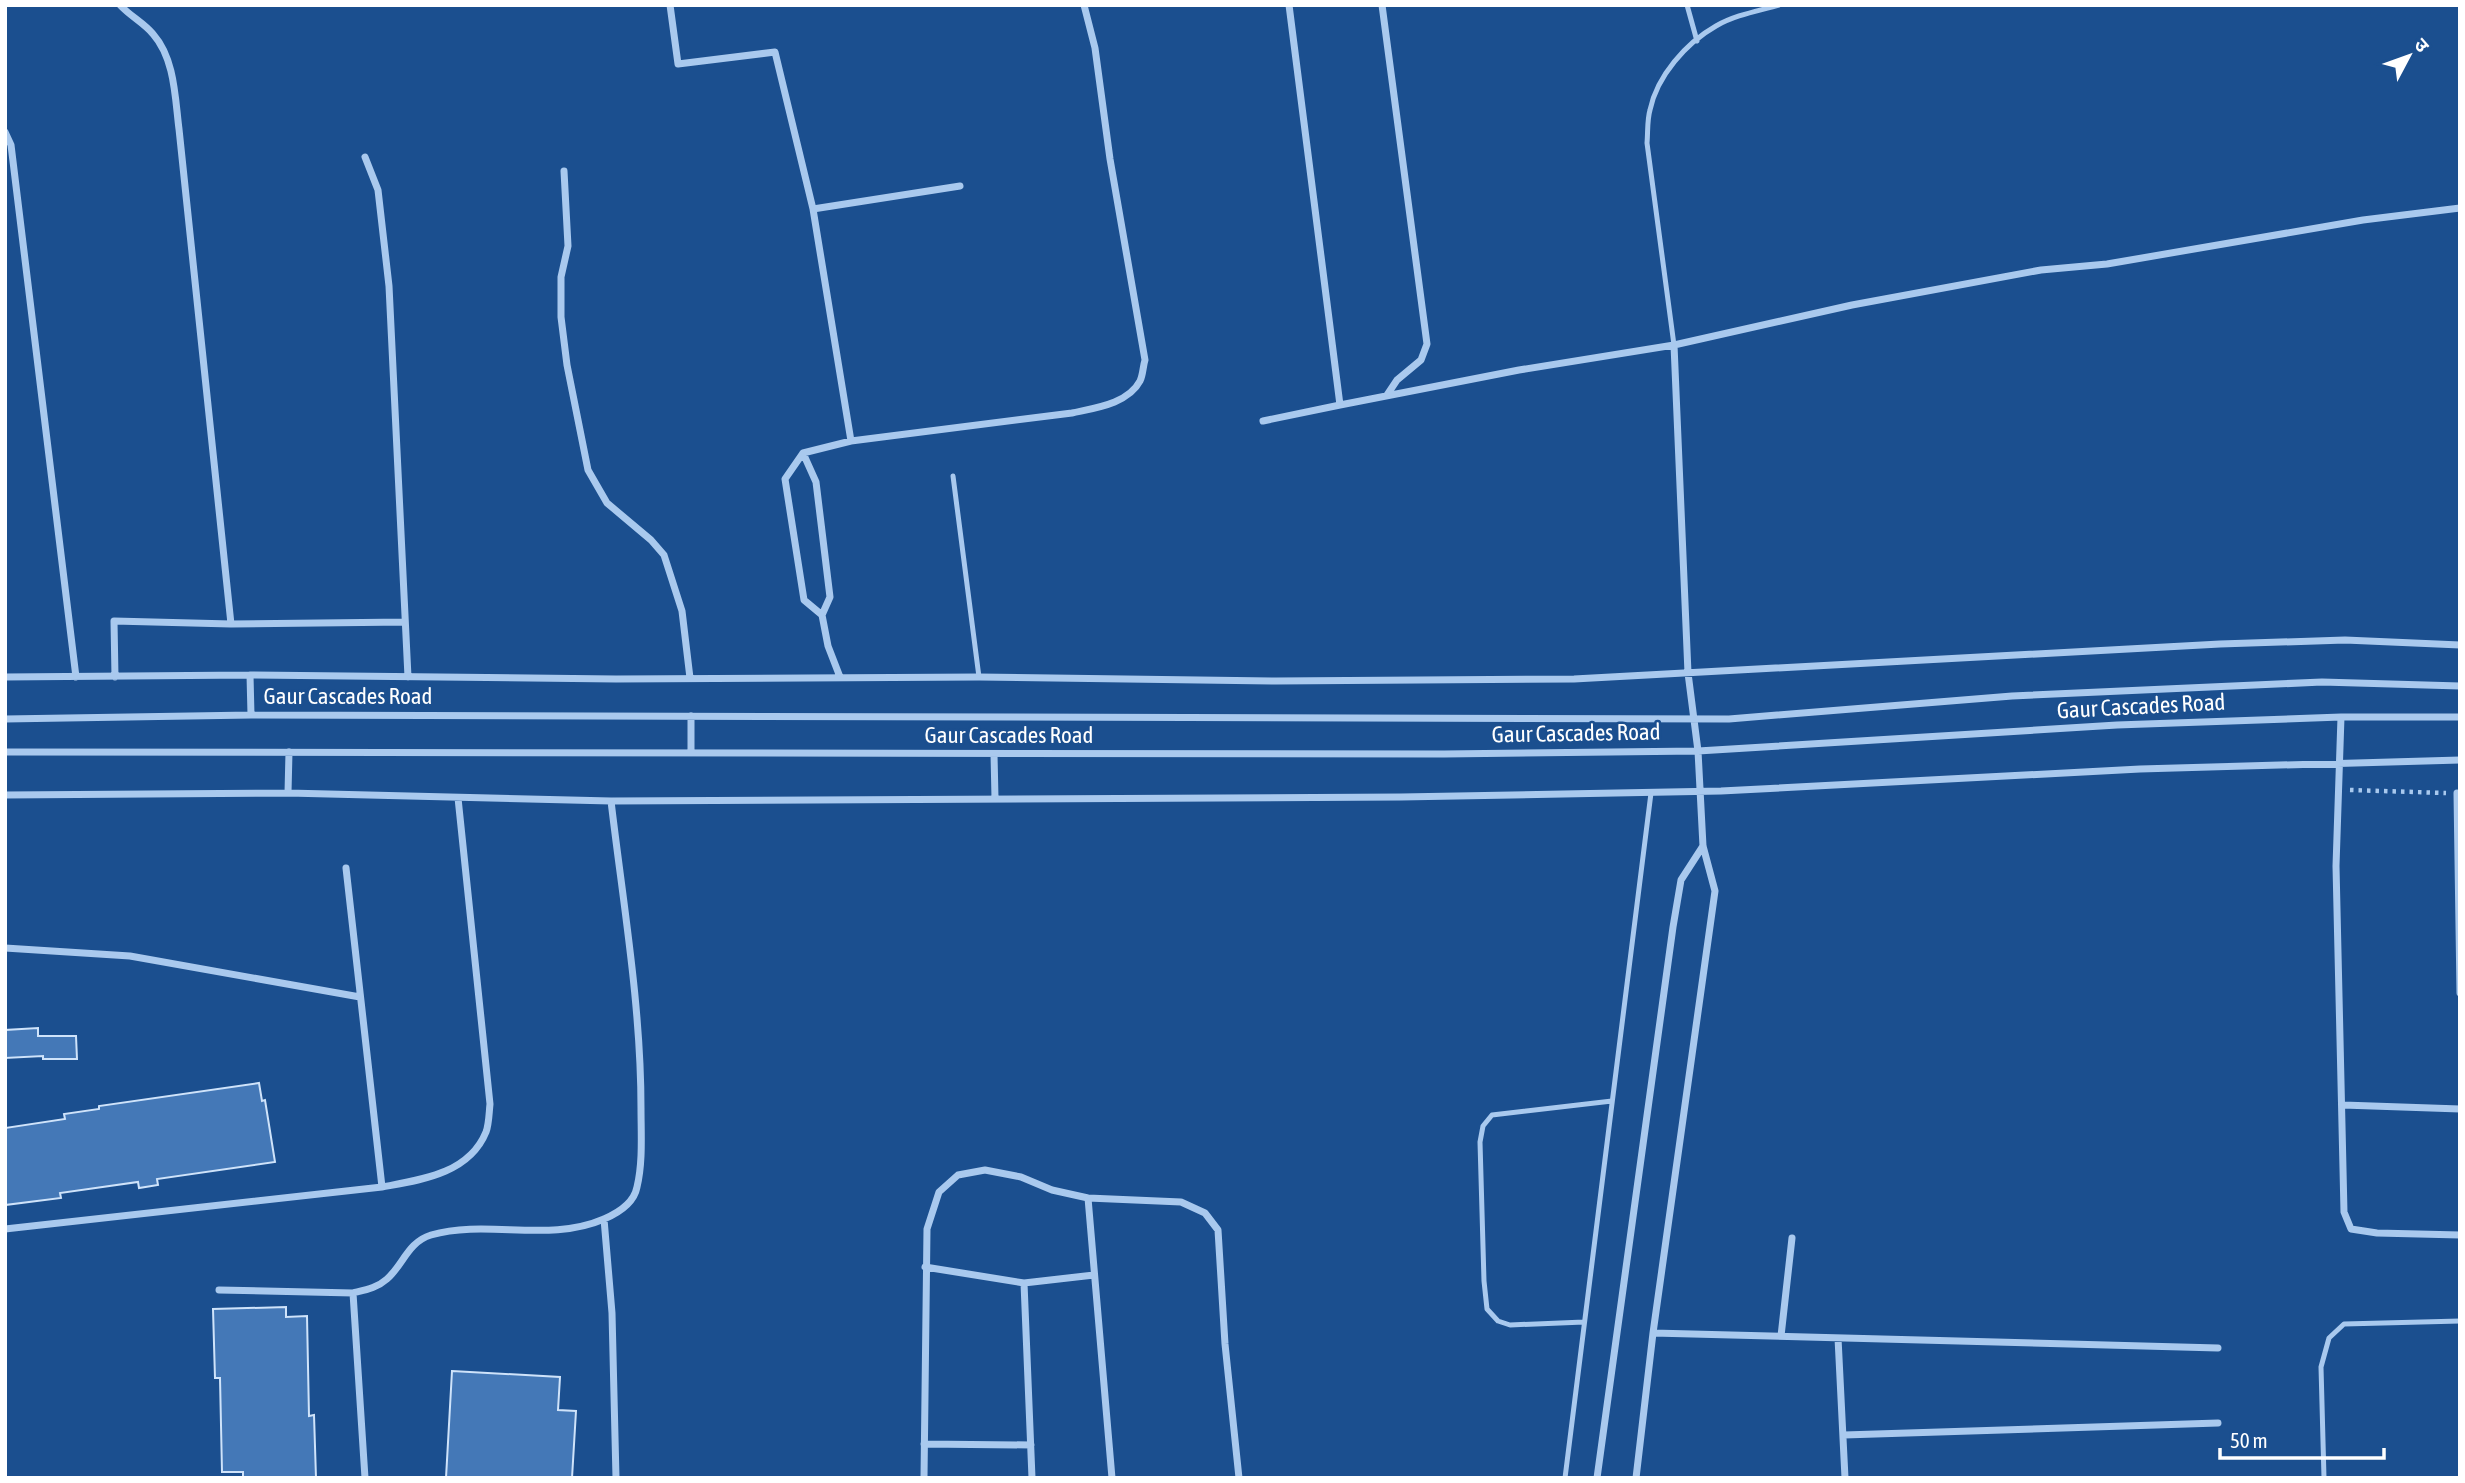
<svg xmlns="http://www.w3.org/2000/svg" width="2465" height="1483" font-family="'Asap Condensed','Noto Sans Devanagari',sans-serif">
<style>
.building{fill:#4478b7;stroke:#cfe3fa;stroke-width:2}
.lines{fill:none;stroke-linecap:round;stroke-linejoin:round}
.path{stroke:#a9c9ee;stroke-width:4.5;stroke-dasharray:3.5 5;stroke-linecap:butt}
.service{stroke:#a9c9ee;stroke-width:5}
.minor{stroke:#a9c9ee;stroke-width:7}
.labels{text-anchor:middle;stroke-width:5;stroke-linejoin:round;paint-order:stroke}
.street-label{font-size:23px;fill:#fff;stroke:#1b4f8f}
</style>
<rect width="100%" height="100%" fill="#1b4f8f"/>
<path class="building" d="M38,1028V1036H76L77,1059H43V1056L5,1058V1030Z
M259,1083L262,1101L265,1100L275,1162L157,1179L158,1185L139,1188L138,1182L60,1193L61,1198L5,1205V1128L65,1119L64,1114L99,1109V1106Z
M286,1307V1317L307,1316L309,1416L314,1415L316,1478H243V1472H222L220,1378H215L213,1309Z
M452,1371L560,1377L558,1410L576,1411L572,1478H446Z"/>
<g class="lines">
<path class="path" d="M2350,790L2446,793"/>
<path class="service" d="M1687,5L1697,41
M1674,345L1647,143C1648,132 1647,120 1650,110C1657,76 1686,43 1716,26C1735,15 1758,11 1779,5
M953,476L979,677
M1584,1322L1510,1325L1498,1321L1487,1309L1484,1281L1480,1142L1483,1126L1492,1115L1612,1101
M1565,1478L1651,793
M2324,1478L2321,1367L2329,1338L2344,1324L2460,1321"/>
<path class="minor" d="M120,5C130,16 144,23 153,34C175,59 175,98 179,129L231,624
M670,5L678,64L775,52L813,209L960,186
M1289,5L1340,405L1519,370L1674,345L1852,305L2041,270L2107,264L2363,220L2460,208
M1382,5L1427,344L1421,360L1397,380L1387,395
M5,132L11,145L76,677
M365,157L378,190L389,286L408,677
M564,171L568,246L561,277V317L567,365L588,470L607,503L651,540L664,555L682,611L690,678
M813,209L851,441
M1263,421L1340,405
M803,453L816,482L830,597L822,615L828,646L840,677
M822,615L804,600L785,479L803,453L851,441L1072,413C1094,408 1128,404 1140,381C1143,375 1143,366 1145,360L1110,159L1095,48L1084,5
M250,675L251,715
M5,677L250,675L616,679L979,677L1276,681L1574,679L2220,644L2345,640L2460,645
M115,677L114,621L231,624L405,622
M2341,717L2336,866L2344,1212L2351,1229L2377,1233L2460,1235
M5,719L251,715L1729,719L2012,696L2322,682L2460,686
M5,752L1444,754L1698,751L2117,725L2341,717H2460
M691,753V716
M994,754L995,798
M288,793L289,752
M2457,793L2460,993
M5,795L288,793L611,801L1401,797L1721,791L2140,769L2460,760
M346,868L382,1187
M5,948L130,956L360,997
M2343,1105L2460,1109
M1088,1198L1112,1478
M604,1219L612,1313L616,1478
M5,1229L382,1187C420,1180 469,1174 486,1132C489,1124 489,1113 490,1104L458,798
M925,1267L1024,1283
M219,1290L353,1293C365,1290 377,1288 387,1279C403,1265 408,1242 431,1235C487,1219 549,1243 604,1219C618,1213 634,1203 637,1187C643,1162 641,1134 641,1108C641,1005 623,903 611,801
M353,1293L365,1478
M1653,1333L2218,1348
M1781,1336L1792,1238
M1838,1338L1845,1478
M1844,1435L2218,1423
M924,1444L1031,1445
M924,1478L927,1229L939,1192L958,1175L985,1170L1021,1177L1052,1190L1088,1198L1181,1202L1205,1213L1218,1230L1225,1344L1239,1478
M1032,1478L1024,1283L1094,1275
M1597,1478L1673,927L1681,880L1703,846
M1636,1478L1653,1333L1715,891L1703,846L1698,751L1688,673L1674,345"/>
</g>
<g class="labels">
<g class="street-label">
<text x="348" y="704">Gaur Cascades Road</text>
<text transform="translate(2141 706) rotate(-3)" y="8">Gaur Cascades Road</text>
<text transform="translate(1576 733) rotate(-1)" y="8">Gaur Cascades Road</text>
<text x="1009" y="743">Gaur Cascades Road</text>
</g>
</g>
<rect width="2465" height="1483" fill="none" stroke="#ffffff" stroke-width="14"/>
<g transform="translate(2409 56) rotate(49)" stroke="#1b4f8f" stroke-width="5" paint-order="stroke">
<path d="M0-5L12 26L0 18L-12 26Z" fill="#ffffff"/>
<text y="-10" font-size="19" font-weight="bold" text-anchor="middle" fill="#ffffff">उ</text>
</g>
<path d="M2220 1448v10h164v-10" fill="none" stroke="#ffffff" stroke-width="3.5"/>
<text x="2230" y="1448" font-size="21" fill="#ffffff" stroke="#1b4f8f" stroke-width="5" paint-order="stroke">50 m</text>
</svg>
